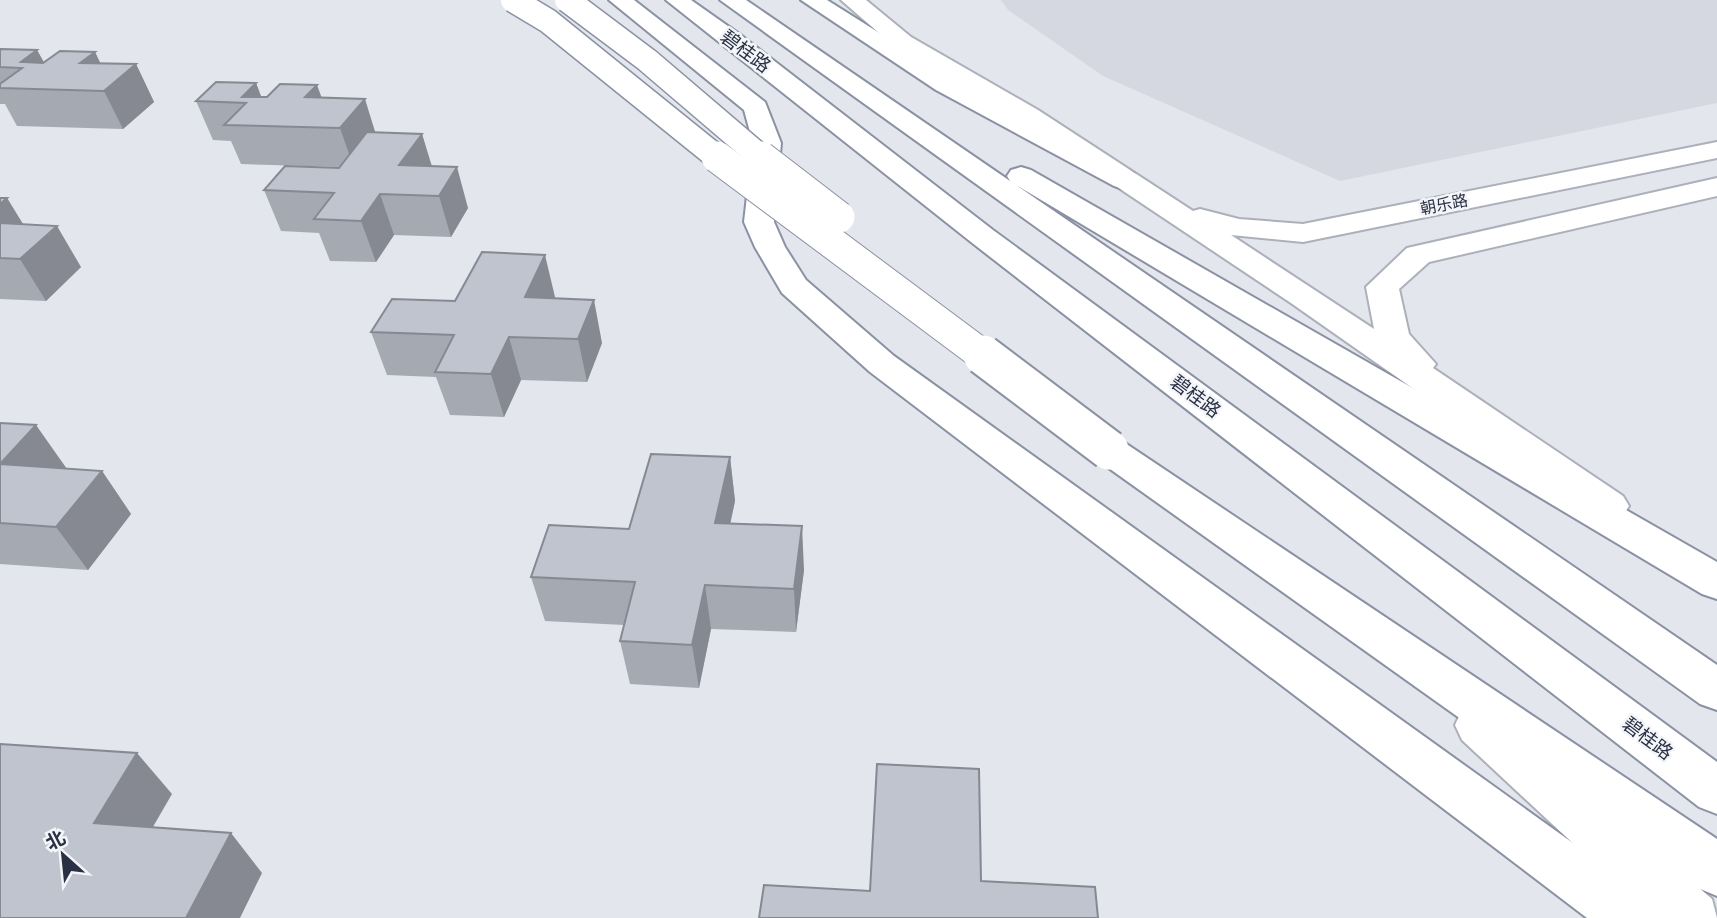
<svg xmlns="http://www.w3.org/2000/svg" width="1717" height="918" font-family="'Archivo Narrow','Noto Sans SC',sans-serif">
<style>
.built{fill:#d5d8e1}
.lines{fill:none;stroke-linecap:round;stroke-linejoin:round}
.secondary-casing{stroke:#acb0ba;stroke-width:4}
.highway-casing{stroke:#8a91a3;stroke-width:4}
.secondary{fill:#fff;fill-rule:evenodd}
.highway{fill:#fff;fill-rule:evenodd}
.highway-bridge-far2-casing{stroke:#8a91a3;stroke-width:27;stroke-linecap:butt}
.highway-bridge-far1-casing{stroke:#8a91a3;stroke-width:33;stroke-linecap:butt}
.highway-bridge-casing{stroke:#8a91a3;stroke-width:43;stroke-linecap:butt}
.highway-bridge-far2{stroke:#fff;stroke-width:24}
.highway-bridge-far1{stroke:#fff;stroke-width:31}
.highway-bridge{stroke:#fff;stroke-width:39}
.wall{fill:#a5a9b2}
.shaded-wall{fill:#868991}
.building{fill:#c0c4cf;stroke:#868991;stroke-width:2}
.labels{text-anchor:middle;stroke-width:5;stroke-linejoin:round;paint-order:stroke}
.far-street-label{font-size:16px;fill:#2a3144;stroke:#f3f5f9}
.street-label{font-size:19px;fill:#2a3144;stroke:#f3f5f9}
</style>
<rect width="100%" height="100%" fill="#e3e6ec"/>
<path class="built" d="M1001,0H1717V103L1340,181L1103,76L1008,10Z"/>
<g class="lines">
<defs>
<path id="secondary" d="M841,0H866L911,37L1038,110L1193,211L1200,209L1239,219L1303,224L1717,142V158L1303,242L1231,235L1374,329L1366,287L1407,248L1717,178V196L1429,262L1399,289L1409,334L1436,364L1433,368L1623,496L1629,506L1623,516L1609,521L1595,516L1291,303L1020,122L895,47Z
M1479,704L1496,710L1712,899L1717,918H1653L1462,740L1455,725L1462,710Z"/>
<path id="highway" d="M609,0H634L765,102L781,143L774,222L785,247L806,280L894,356L1651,899L1659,918H1587L870,372L782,293L755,247L744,222L753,143L744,110Z
M666,0H691L742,36L993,230L1717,762V814L1699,807L971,242Z
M720,0H746L1010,181L1007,176L1011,170L1021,167L1031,170L1717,562V599L1702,594L1016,185L1717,665V710L1700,704Z
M801,0H827L954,80L1134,174L1138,180L1134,186L1124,189L1114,186L936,90Z
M1109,437L1122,441L1717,839V896L1698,888L1096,459L1090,450L1096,441Z"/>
</defs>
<use href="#secondary" class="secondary-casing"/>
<use href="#highway" class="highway-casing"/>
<use href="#secondary" class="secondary"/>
<use href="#highway" class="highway"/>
<defs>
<path id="highway-bridge-far2" d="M513,0L548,21L719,159
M567,0L647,60L763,159"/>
<path id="highway-bridge-far1" d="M717,157L985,357
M761,157L839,217"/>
<path id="highway-bridge" d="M983,355L1109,450"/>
</defs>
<use href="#highway-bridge-far2" class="highway-bridge-far2-casing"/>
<use href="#highway-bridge-far1" class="highway-bridge-far1-casing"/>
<use href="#highway-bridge" class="highway-bridge-casing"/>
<use href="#highway-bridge-far2" class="highway-bridge-far2"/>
<use href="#highway-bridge-far1" class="highway-bridge-far1"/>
<use href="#highway-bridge" class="highway-bridge"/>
</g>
<path class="wall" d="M0,49L37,50L44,62L95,52L100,63L136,64L154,102L123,129L17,126L5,104H0Z
M256,83L261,97L322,98L375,132L422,134L431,166L468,208L451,237L394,235L376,262L330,261L319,233L281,231L264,190L340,167L241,164L231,141L213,140L196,101Z
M0,198H7L23,224L81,267L46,301L0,299Z
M555,297L554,298L602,343L587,382L521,380L504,417L450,415L436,377L387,375L371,332L455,301Z
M0,423L66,468L102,471L131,514L88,570L0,564Z
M730,457L735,501L730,524L804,570L796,632L711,629L699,688L630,684L620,641L624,625L545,621L531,577L629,529Z"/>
<path class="shaded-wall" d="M37,50L57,87L21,62Z
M95,52L111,85L136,64L154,102L123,129L104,91L80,63Z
M256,83L271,122L242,97Z
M317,85L331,123L305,97Z
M365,99L377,138L354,168L340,128Z
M422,134L434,173L399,165Z
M457,167L468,208L451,237L439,196Z
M380,194L394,235L376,262L361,221Z
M7,198L32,239L0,258V204Z
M57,226L81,267L46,301L20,259Z
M545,255L555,297L537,338L525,297Z
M594,300L602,343L587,382L578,339Z
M509,337L521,380L504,417L491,374Z
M36,425L67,469L0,464Z
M730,457L735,501L721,567L715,523Z
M102,471L131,514L88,570L56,527Z
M802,526L804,570L796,632L794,589Z
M705,585L711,629L699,688L692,645Z
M137,753L172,794L132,863L94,823Z
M231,833L262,873L240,918H186Z"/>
<path class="building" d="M0,49L37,50L21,62L43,63L60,51L95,52L80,63L136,64L104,91L0,88V84L22,68L0,67Z
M216,82L256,83L242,97H267L280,84L317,85L305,97L365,99L340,128L224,125L246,103L196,101Z
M367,132L422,134L399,165L457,167L439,196L380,194L361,221L314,219L334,193L264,190L285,166L339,168Z
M0,198H7L0,204Z
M0,223L57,226L20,259L0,258Z
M482,252L545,255L525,297L594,300L578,339L509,337L491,374L435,372L454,335L371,332L392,299L455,301Z
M0,423L36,425L0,464Z
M651,454L730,457L715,523L802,526L794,589L705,585L692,645L620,641L635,582L531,577L549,525L629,529Z
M0,464L102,471L56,527L0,523Z
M0,744L137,753L94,823L231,833L186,918H0Z
M877,764L979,769L981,881L1095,887L1098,918H759L764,885L870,891Z"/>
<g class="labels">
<g class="far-street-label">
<text transform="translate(1444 204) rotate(-11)" y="6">朝乐路</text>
</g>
<g class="street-label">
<text transform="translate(746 51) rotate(37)" y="7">碧桂路</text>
<text transform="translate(1196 396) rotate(37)" y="7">碧桂路</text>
<text transform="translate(1648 738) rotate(37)" y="7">碧桂路</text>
</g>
</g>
<g transform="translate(63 855) rotate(333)" stroke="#f3f5f9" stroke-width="5" paint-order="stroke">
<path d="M0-5L12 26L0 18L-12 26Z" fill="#2a3144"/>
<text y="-10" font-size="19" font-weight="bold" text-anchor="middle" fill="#2a3144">北</text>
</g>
</svg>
